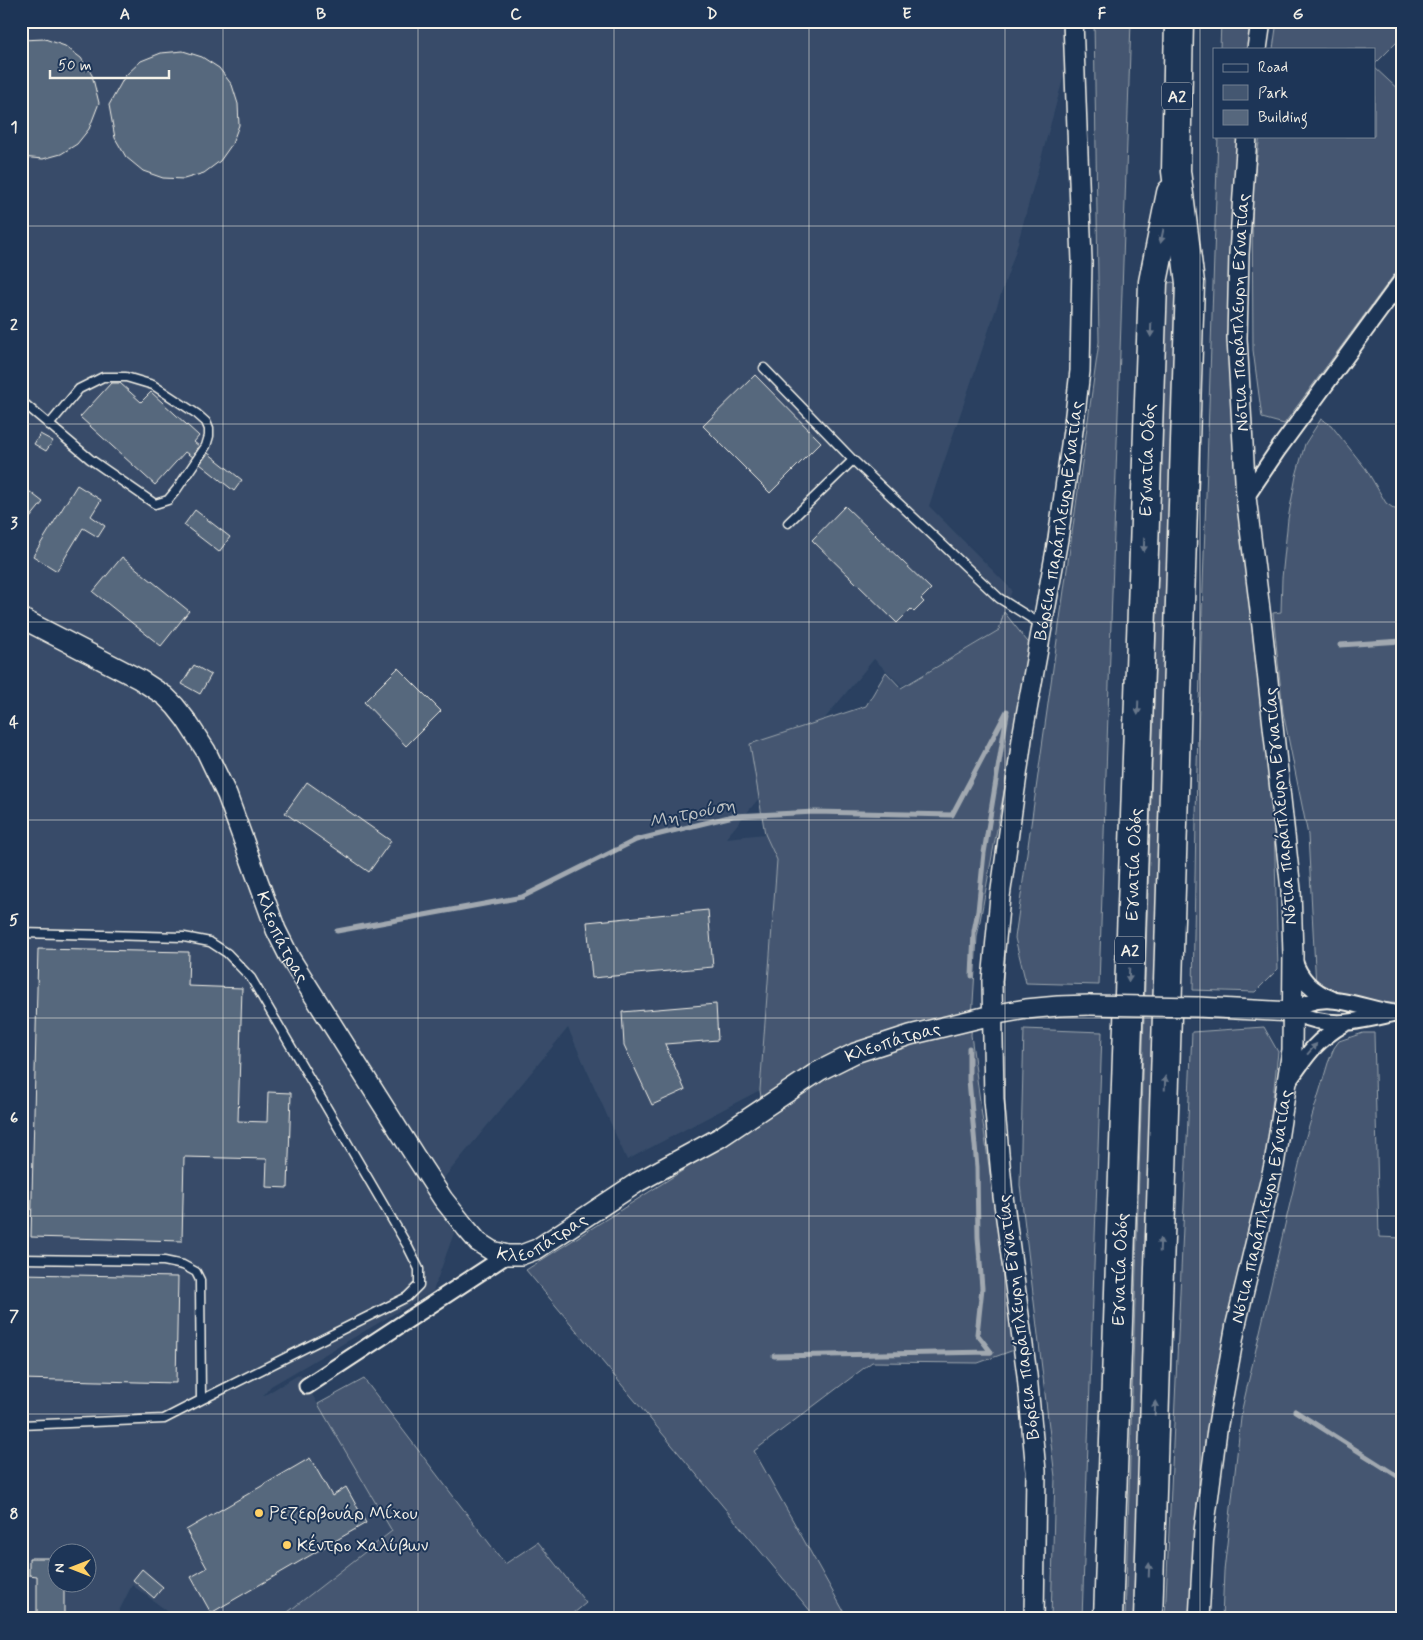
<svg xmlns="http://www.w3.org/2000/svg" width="1423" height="1640" font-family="Mynerve,sans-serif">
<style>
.built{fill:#374c69;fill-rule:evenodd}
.green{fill:#445771;stroke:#9ca4ac}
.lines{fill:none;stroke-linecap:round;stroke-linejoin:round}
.stream{stroke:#a1a8b0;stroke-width:5}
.building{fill:#56677d;stroke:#f4f1e8}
.service-casing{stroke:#f4f1e8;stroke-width:11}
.minor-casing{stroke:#f4f1e8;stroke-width:19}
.tertiary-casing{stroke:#f4f1e8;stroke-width:22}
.motorway-casing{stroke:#f4f1e8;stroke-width:31}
.service{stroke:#1d3557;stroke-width:8}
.minor{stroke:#1d3557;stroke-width:15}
.tertiary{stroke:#1d3557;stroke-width:19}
.motorway{stroke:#1d3557;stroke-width:28}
.tertiary-bridge-casing{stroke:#f4f1e8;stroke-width:22;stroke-linecap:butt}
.tertiary-bridge{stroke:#1d3557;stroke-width:19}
.oneway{fill:#68778a}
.grid{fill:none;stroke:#f4f1e8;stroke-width:1;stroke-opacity:0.55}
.poi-dot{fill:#ffd166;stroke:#1d3557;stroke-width:2}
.labels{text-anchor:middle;stroke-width:4;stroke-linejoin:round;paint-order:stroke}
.shield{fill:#1d3557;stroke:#b4b9bc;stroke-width:1}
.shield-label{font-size:16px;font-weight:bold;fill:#f4f1e8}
.street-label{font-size:18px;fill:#f4f1e8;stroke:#1d3557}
.poi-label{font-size:18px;fill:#f4f1e8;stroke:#1d3557;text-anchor:start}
.water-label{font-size:19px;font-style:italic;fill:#bdc1c2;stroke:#1d3557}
.neatline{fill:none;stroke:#f4f1e8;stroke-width:2}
.grid-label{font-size:16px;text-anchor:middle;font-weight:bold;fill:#f4f1e8}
</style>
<rect width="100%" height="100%" fill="#2a4060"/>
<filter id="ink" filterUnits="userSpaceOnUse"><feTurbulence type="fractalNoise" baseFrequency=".02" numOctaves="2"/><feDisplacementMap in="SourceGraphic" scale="10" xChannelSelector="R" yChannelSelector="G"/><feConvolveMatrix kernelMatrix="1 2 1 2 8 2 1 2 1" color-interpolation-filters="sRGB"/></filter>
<g filter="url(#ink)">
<path class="built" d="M21,21H1079L1015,253L929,506L1012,590L999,630L902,686L874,659L726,838L765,834L777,859L760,1090L627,1160L568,1028L429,1196L454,1233L433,1291L271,1386L263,1396L300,1374L393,1531L279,1619H178L132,1585L115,1619H21ZM58,1552H88V1582H58Z"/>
<path class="green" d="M1094,21H1131L1099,985L1026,983L1015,938L1099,342Z
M1221,21H1266L1263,49H1220Z
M1277,21H1402V37L1374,65V49H1273Z
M1374,67L1402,93V264L1284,424L1262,418L1253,350L1252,190L1260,136H1374Z
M1218,136H1251L1229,304L1273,785L1278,969L1255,992L1193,990L1197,765Z
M1172,282L1175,283L1176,287L1134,1619H1125L1167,287L1168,283Z
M1321,419L1331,425L1366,469L1386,503L1402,514V1004L1339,998L1316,987L1308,835L1283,712L1273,613L1281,612L1282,578L1288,519L1296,476L1305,444Z
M1004,612L1031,646L977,937L971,1035L1014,1350L978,1363L872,1362L754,1451L848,1619H817L526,1270L764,1119L760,1090L777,860L765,834L750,744L866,706L886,672L901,688L999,630Z
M1264,1027L1278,1052L1264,1180L1194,1619H1165L1192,1032Z
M1024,1029L1102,1032L1082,1619H1051L1055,1477L1020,1185Z
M1363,1033H1374L1379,1237L1402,1238V1619H1222L1224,1571L1242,1409L1304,1143L1328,1063L1334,1048L1339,1041Z
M364,1379L505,1564L538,1542L586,1603L567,1619H279L392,1531L318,1404Z"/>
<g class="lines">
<path class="stream" d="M1340,645L1402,641
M337,931L522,897L636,840L733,816L815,812L952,815L1007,711
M972,976L974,931L978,911L984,853L1007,714
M969,1048V1080L977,1167L978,1237L982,1288L977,1334L991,1352
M774,1356L991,1352
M1295,1411L1402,1479"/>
</g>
<path class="building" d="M45,39L65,46L81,58L92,75L99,103L89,129L77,144L61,154L43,159L21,157V40Z
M183,51L202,57L219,68L232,85L238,104L239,125L232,144L220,161L204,173L184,179L163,178L143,171L126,157L115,138L109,105L125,76L141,61L161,53Z
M755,375L821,442L770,493L703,426Z
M111,383H120L141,402L151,392L199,436L194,442L199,446L192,457L185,452L155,485L80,417Z
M40,434L53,441L46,451L34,444Z
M208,453L242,480L234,491L200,464Z
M21,485L43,502L21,529Z
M77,485L101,500L91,516L105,526L98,537L83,528L57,571L33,556Z
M845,506L931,589L921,599L924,602L914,612L911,609L897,623L812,540Z
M195,510L230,537L219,552L184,525Z
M122,557L189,611L161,646L93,592Z
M194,665L211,675L200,694L182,684Z
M398,668L441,711L406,746L364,702Z
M307,782L391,841L369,872L285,813Z
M708,910L713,967L592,978L587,922Z
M38,949L189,952L188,986L242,988L238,1121L267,1122L268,1092L291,1093L288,1188L266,1187L267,1159L184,1157L182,1241L31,1237Z
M716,1004L718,1040L665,1044L685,1090L652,1105L624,1045L622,1012Z
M21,1274L178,1277L176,1383L21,1379Z
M310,1458L332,1496L346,1487L366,1523L211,1613L191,1577L207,1568L186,1530Z
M29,1558H58V1586H64V1617H37V1576L29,1575Z
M142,1569L163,1587L154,1598L133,1580Z"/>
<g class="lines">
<defs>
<path id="service" d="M764,368L853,460L999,598L1042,625
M26,405L90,459L155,504L168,500L177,489L206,446L209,436V429L206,422L197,414L153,385L126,377H103L79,389L49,425
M788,523L853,460
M21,933L184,937L210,942L227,953L251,978L407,1245L419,1269V1285L407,1297L201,1400L200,1280L196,1272L183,1265L164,1261L21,1259
M21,1425L164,1419L201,1400"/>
<path id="minor" d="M1246,497L1277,451L1402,280
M1294,960C1300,980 1313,991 1332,999
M1391,1014C1351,1023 1331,1029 1292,1012C1324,984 1365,1012 1402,1014
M1288,1082C1306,1056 1316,1040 1344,1024
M307,1386L507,1255"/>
<g id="tertiary">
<path d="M1257,49L1261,21"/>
<path id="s1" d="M21,618L139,679L165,696L175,706L186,720L206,751L227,795L276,930L290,958L415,1156L443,1199L466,1228L478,1242L492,1251L507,1255H521L537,1249L638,1182L719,1138L819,1071L855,1053L910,1035L992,1015L1026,1009L1058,1006L1090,1005"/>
<path d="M1198,1007L1292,1012"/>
<path id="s2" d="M1034,1619L1036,1471L1027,1375L1003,1196L998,1143L994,1100L992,981L1000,897L1023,732L1058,539L1074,423L1080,371L1082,261L1073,21"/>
<path id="s3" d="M1199,1619L1204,1531L1217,1430L1236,1324L1274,1165L1292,1050L1293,955L1291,890L1262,626L1246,497L1237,338L1239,254L1247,136"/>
</g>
<g id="motorway">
<path id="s4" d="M1108,1619L1153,282L1171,193"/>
<path d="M1148,1619L1190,283L1176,171L1179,21"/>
</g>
</defs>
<use href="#service" class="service-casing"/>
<use href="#minor" class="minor-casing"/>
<use href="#tertiary" class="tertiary-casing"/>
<use href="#motorway" class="motorway-casing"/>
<use href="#service" class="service"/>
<use href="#minor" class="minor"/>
<use href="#tertiary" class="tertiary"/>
<use href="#motorway" class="motorway"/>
<defs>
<path id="tertiary-bridge" d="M1090,1005L1198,1007"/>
</defs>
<use href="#tertiary-bridge" class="tertiary-bridge-casing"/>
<use href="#tertiary-bridge" class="tertiary-bridge"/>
</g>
<defs><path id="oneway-solid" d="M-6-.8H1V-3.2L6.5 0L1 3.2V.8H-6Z" transform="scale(1.25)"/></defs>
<g class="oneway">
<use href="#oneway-solid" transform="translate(1162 236) rotate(102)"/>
<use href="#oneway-solid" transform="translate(1151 330) rotate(92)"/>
<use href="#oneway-solid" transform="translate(1144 545) rotate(92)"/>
<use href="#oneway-solid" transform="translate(1138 708) rotate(92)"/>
<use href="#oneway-solid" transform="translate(1129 975) rotate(92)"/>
<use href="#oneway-solid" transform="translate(1312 1049) rotate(-49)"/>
<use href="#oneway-solid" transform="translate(1165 1083) rotate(-88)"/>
<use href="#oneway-solid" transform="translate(1160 1245) rotate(-88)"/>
<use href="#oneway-solid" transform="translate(1155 1408) rotate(-88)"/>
<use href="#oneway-solid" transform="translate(1149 1570) rotate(-88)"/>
</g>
</g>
<path class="grid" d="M223,21V1619M418,21V1619M614,21V1619M809,21V1619M1005,21V1619M1200,21V1619M21,226H1402M21,424H1402M21,622H1402M21,820H1402M21,1018H1402M21,1216H1402M21,1414H1402"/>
<g class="poi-dot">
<circle cx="259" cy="1513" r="5"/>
<circle cx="287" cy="1545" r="5"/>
</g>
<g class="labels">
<g class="shield">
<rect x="1162" y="82.5" width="30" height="27" rx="4"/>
<rect x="1115" y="936.5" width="30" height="27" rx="4"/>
</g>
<g class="shield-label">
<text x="1177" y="102">Α2</text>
<text x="1130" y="956">Α2</text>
</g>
<g class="street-label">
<text dy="6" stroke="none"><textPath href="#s3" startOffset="1318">Νότια παράπλευρη Εγνατίας</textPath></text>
<text dy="6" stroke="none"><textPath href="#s4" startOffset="1160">Εγνατία Οδός</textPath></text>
<text dy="6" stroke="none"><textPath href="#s2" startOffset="1106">Βόρεια παράπλευρηΕγνατίας</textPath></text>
<text transform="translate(1280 806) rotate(-95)" y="6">Νότια παράπλευρη Εγνατίας</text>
<text dy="6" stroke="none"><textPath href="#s4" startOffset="755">Εγνατία Οδός</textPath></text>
<text dy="6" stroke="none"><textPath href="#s1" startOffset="434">Κλεοπάτρας</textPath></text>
<text dy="6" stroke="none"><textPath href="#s1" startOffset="1274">Κλεοπάτρας</textPath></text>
<text dy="6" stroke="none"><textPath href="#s3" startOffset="418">Νότια παράπλευρη Εγνατίας</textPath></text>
<text dy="6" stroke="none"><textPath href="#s1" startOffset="869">Κλεοπάτρας</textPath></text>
<text dy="6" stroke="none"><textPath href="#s4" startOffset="350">Εγνατία Οδός</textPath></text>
<text transform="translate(1018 1317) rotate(-97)" y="6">Βόρεια παράπλευρη Εγνατίας</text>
</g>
<g class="poi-label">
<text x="269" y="1519">Ρεζερβουάρ Μίχου</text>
<text x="297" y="1551">Κέντρο Χαλύβων</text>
</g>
<g class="water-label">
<text transform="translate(692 812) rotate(-12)" y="7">Μητρούση</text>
</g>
</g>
<rect width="1423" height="1640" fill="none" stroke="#1d3557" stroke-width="55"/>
<rect x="1213" y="48" width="162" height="90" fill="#1d3557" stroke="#738091"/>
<rect x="1223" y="64" width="25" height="8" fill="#1d3557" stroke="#738091"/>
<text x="1258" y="72" font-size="15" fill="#f4f1e8">Road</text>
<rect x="1223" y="85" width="25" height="15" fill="#445771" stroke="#738091"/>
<text x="1258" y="98" font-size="15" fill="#f4f1e8">Park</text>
<rect x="1223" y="110" width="25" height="15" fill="#56677d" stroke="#738091"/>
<text x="1258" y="122" font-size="15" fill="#f4f1e8">Building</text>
<g transform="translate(72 1568) rotate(270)"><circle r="24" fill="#1d3557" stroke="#738091"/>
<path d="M0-4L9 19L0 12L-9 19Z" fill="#ffd166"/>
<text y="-8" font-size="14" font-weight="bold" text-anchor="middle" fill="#f4f1e8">N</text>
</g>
<path d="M50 70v8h119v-8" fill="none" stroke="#f4f1e8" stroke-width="2.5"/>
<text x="58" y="70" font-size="15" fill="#f4f1e8" stroke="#1d3557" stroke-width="4" paint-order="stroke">50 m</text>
<rect x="28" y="28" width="1368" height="1584" class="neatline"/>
<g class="grid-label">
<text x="125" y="19">A</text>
<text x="321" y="19">B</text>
<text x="516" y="19">C</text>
<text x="712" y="19">D</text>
<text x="907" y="19">E</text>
<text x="1102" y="19">F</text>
<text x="1298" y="19">G</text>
<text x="14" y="132">1</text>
<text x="14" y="330">2</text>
<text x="14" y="528">3</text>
<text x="14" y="727">4</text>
<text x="14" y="925">5</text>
<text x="14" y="1123">6</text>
<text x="14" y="1321">7</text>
<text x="14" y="1519">8</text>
</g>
</svg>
